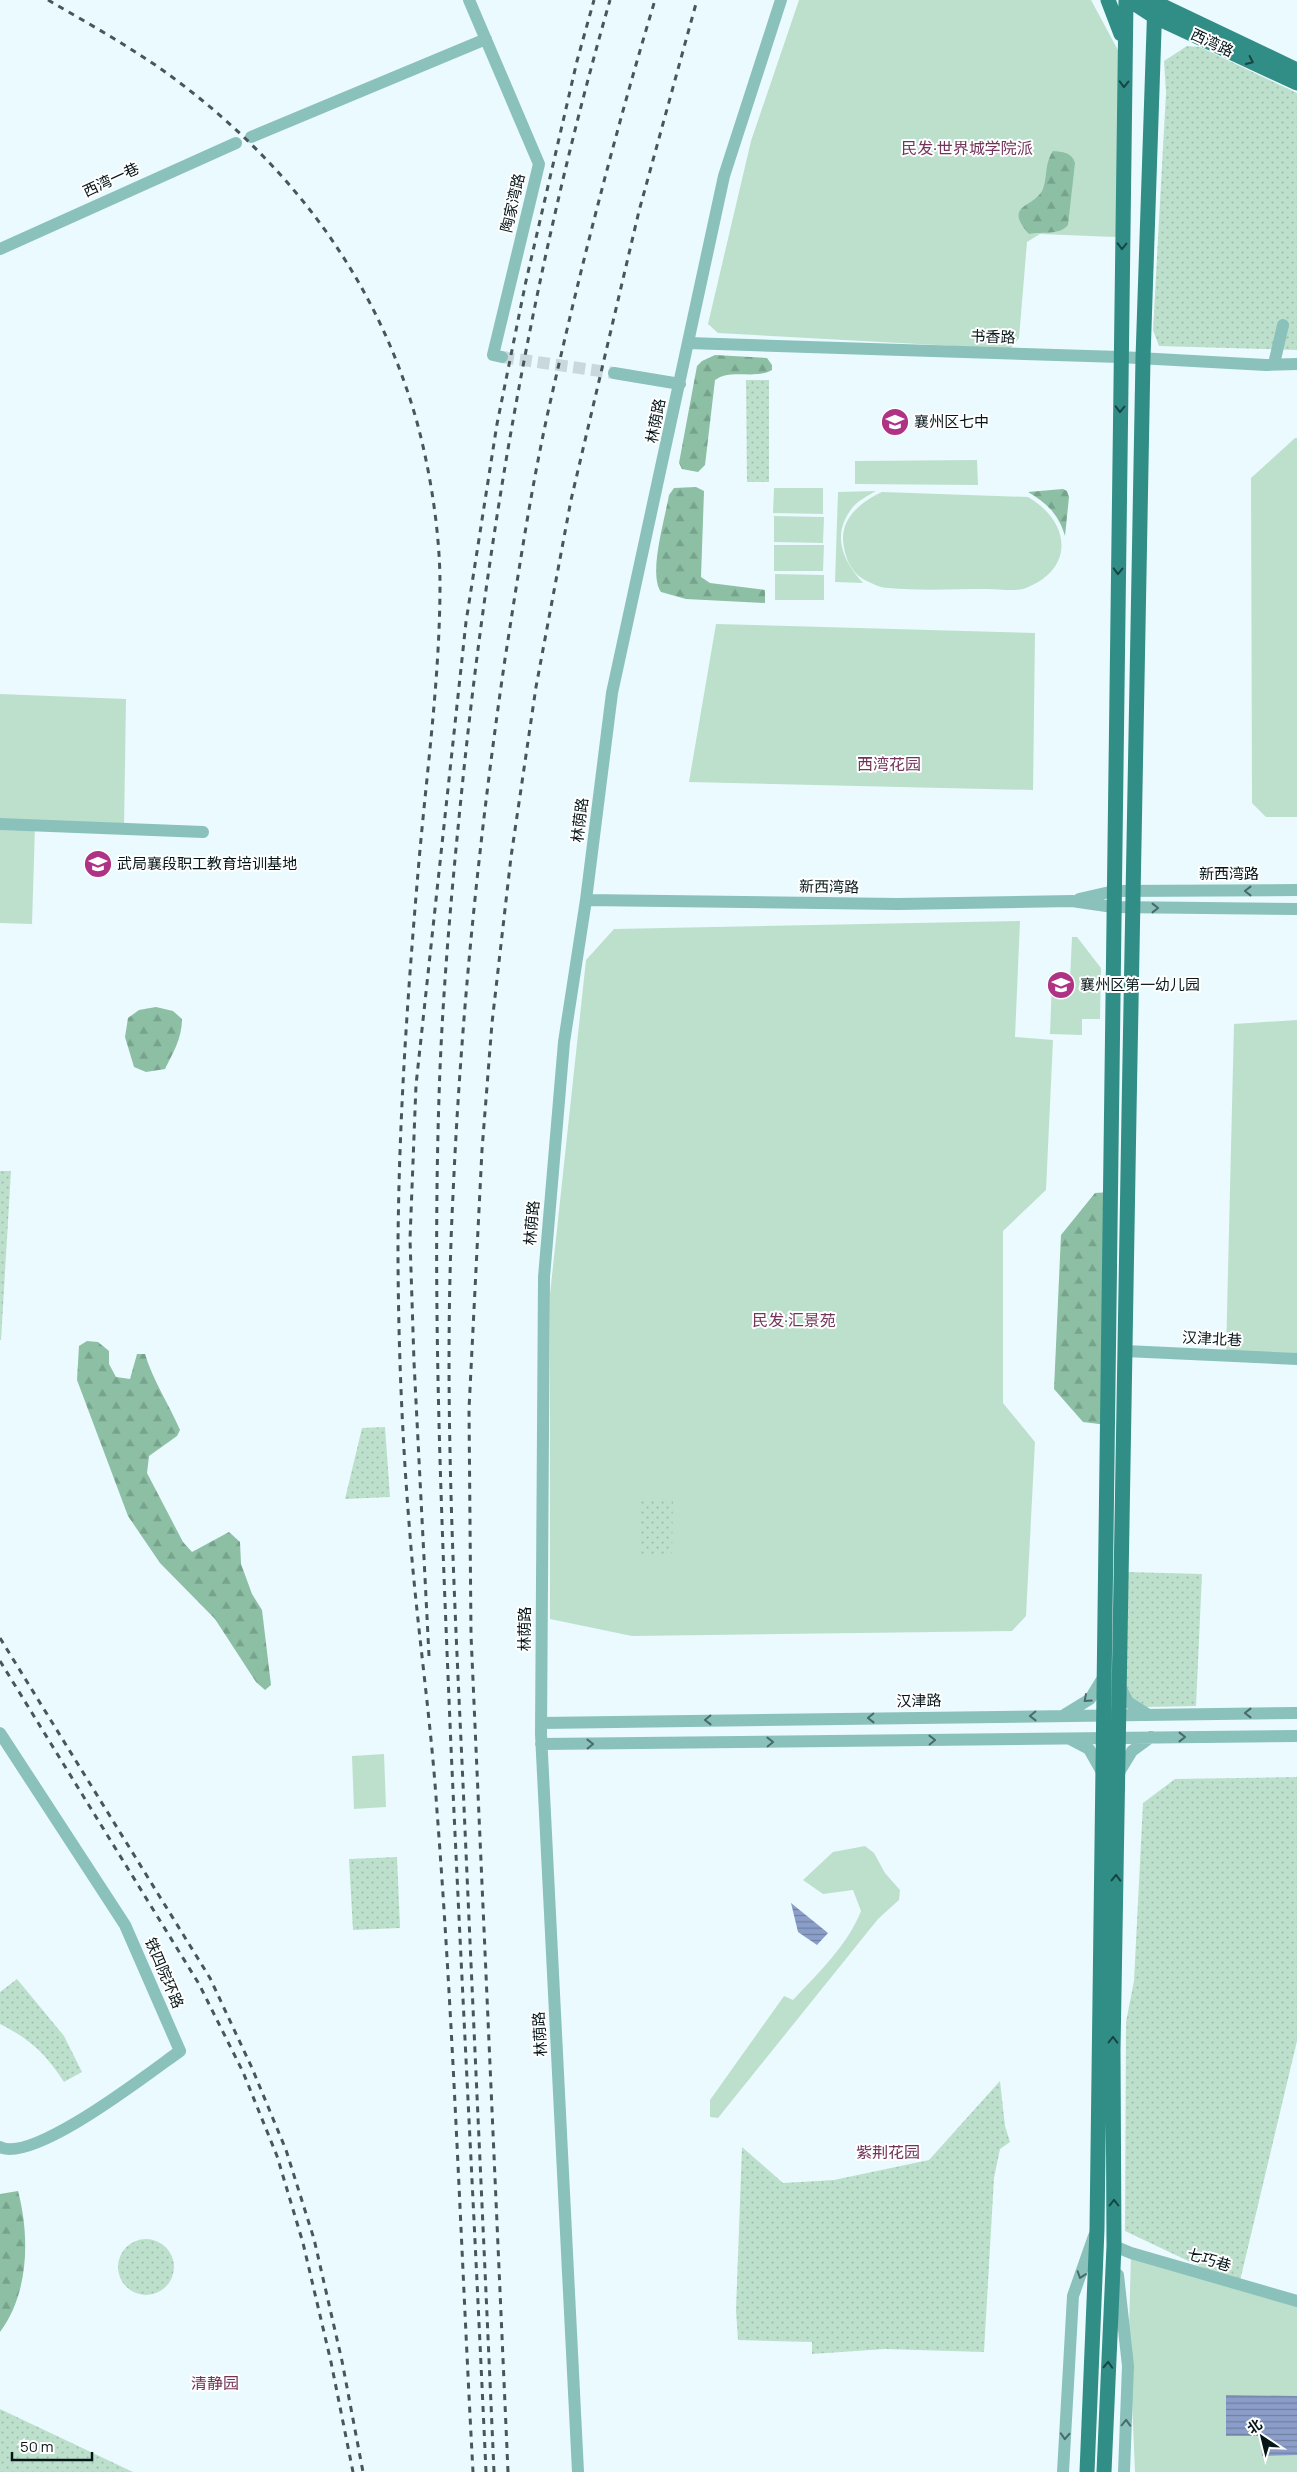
<svg xmlns="http://www.w3.org/2000/svg" width="1297" height="2472" font-family="Manrope,'Noto Sans SC',sans-serif">
<style>
.green{fill:#bde0cd}
.forest{fill:url(#forest-firs)}
.park{fill:url(#park-dots)}
.water{fill:url(#water-rules)}
.lines{fill:none;stroke-linecap:round;stroke-linejoin:round}
.minor-tunnel{stroke:#c9d8dc;stroke-width:12;stroke-dasharray:12 6;stroke-linecap:butt}
.minor{stroke:#8bc1bb;stroke-width:12}
.major{stroke:#318e86;stroke-width:15}
.rail{stroke:#475659;stroke-width:3;stroke-dasharray:6 6;stroke-linecap:butt}
.oneway{stroke:#174544}
.oneway2{stroke:#486b6a}
.labels{text-anchor:middle;stroke-width:4;stroke-linejoin:round;paint-order:stroke}
.street-label{font-size:15px;fill:#061518;stroke:#fff}
.poi-label{font-size:15px;fill:#061518;stroke:#fff;text-anchor:start}
.neighbourhood-label{font-size:16px;fill:#72345a;stroke:#fff}
</style>
<defs>
<pattern id="forest-firs" width="22" height="20" patternUnits="userSpaceOnUse" patternTransform="scale(1.25)"><rect width="22" height="20" fill="#8cbfa4"/><path d="M5 1l3.5 6h-7zM16 11l3.5 6h-7z" fill="#77a38c"/></pattern>
<pattern id="park-dots" width="8" height="8" patternUnits="userSpaceOnUse" patternTransform="scale(1.25)"><rect width="8" height="8" fill="#bde0cd"/><path d="M2 2h.1M6 6h.1" fill="none" stroke="#a1bfaf" stroke-width="1.8" stroke-linecap="round"/></pattern>
<pattern id="water-rules" width="6" height="5" patternUnits="userSpaceOnUse" patternTransform="scale(1.25)"><rect width="6" height="5" fill="#8b9ec9"/><path d="M0 2.5h6" fill="none" stroke="#7080a2"/></pattern>
</defs>
<rect width="100%" height="100%" fill="#ebfafe"/>
<path class="green" d="M799,0H1091L1119,52L1118,233L1115,237L1040,234L1027,242L1019,338L1010,349L718,333L708,324L751,141Z
M1295,438H1297V817H1266L1252,803L1251,478Z
M977,460L978,485L855,484V461Z
M774,488H823V514L773,513Z
M876,491C869,495 859,500 853,507C831,534 842,560 863,583L835,582L838,492Z
M882,492L1028,497C1071,522 1075,569 1026,588C1015,592 999,589 988,589C955,589 921,591 888,588C881,588 870,583 863,579C850,571 844,555 843,540C842,516 863,501 882,492Z
M774,516L824,517L823,543L774,542Z
M774,545H824L823,571H774Z
M775,574L824,575V600H775Z
M716,624L1035,633L1033,790L689,782Z
M0,694L126,699L124,829L35,826L32,924L0,923Z
M1020,921L1015,1037L1053,1040L1046,1190L1003,1231V1403L1035,1442L1026,1616L1012,1631L632,1636L550,1619V1294L586,960L614,929Z
M1072,937H1077L1101,968L1100,1019H1082V1035L1050,1034L1052,980L1070,981Z
M1297,1020V1356L1226,1354L1234,1024Z
M384,1754L386,1807L354,1809L352,1756Z
M865,1846L874,1853L885,1873L900,1890L899,1900L878,1919L718,2118L710,2117V2100L784,1996L793,2000C818,1973 847,1946 861,1911L853,1890L823,1894L803,1880L833,1852Z
M1131,2253L1297,2301V2472H1135L1129,2329Z"/>
<path class="forest" d="M1053,151C1062,152 1072,152 1075,163L1068,225C1058,236 1043,231 1029,234C1002,204 1035,208 1043,189C1048,175 1044,165 1053,151Z
M715,355L767,358L772,365V370C754,380 731,368 715,380L705,465L698,472L682,469L679,463L697,366L702,361Z
M696,487L704,491L701,577L710,583L765,590V603L686,599L661,592C648,574 665,519 669,495L674,488Z
M1063,489L1067,491L1069,497L1065,536C1059,515 1047,503 1028,492Z
M156,1007L173,1011L182,1019C182,1038 173,1053 165,1069L146,1072L134,1067L125,1037L128,1018L139,1010Z
M1110,1192L1107,1425L1083,1422L1054,1389L1061,1235L1095,1193Z
M87,1341L98,1342L109,1351V1364L116,1377L130,1379L137,1354H145C153,1381 169,1404 180,1430L177,1436L149,1456L147,1473L183,1542L192,1552L229,1532L240,1542L241,1564L252,1594L262,1610L271,1685L265,1690L256,1682L215,1619L160,1563L128,1516L77,1380L79,1346Z
M18,2191C30,2237 29,2293 0,2332V2194Z"/>
<path class="park" d="M1187,46L1200,47L1297,93V350L1159,346L1153,330L1166,93L1164,61Z
M746,380H769V482H747Z
M0,1171H11L1,1340H0Z
M385,1427L390,1497L345,1499L362,1428Z
M641,1500H673L672,1555L640,1554Z
M1127,1572L1202,1574L1196,1706L1144,1707L1131,1700L1123,1685Z
M1297,1777V2041L1239,2285L1125,2231L1126,2022L1134,1981L1143,1803L1175,1779Z
M397,1857L400,1928L353,1930L349,1859Z
M17,1979L64,2036L82,2072L64,2082C46,2054 30,2039 0,2024V1992Z
M1000,2081L1005,2126L1010,2142L1000,2149L994,2178L984,2352L885,2349L812,2354V2342L738,2340L736,2310L742,2147L783,2183L834,2180L929,2160Z
M118 2267a28 28 0 1 1 56 0a28 28 0 1 1-56 0Z
M0,2409L133,2472H0Z"/>
<path class="water" d="M791,1903L828,1933L817,1945L798,1932Z
M1226,2395L1297,2396V2455L1262,2456L1261,2436H1226Z"/>
<g class="lines">
<path class="minor-tunnel" d="M502,357L614,373"/>
<path class="minor" d="M469,0L539,164L493,355L502,357
M251,137L486,39
M0,249L236,143
M688,343L1120,357L1266,365L1297,364
M1274,364L1283,325
M614,373L680,384
M0,824L203,832
M1079,899L1114,891L1297,890
M586,900L898,904L1072,901L1113,907L1297,909
M1125,1351L1297,1359
M1119,1685L1128,1702L1147,1714
M1064,1715L1090,1699L1104,1676
M541,1723L1297,1713
M0,1733L125,1925L180,2051C149,2073 33,2164 0,2147
M1070,1739L1089,1749L1102,1772
M541,1744L1297,1736
M1118,1774L1132,1751L1151,1737
M1114,2246L1131,2253L1297,2301
M1118,2275L1128,2366L1124,2472
M578,2472L541,1734L544,1277L564,1042L586,900L612,693L724,176L781,0
M1063,2472L1073,2296L1094,2236"/>
<path class="major" d="M1108,0L1121,34
M1129,0L1155,17L1297,83
M1150,0L1297,70
M1087,2472L1097,2229L1126,0
M1104,2472L1114,2246L1113,2050L1129,1113L1143,358L1155,0"/>
<path class="rail" d="M48,0C86,22 125,44 161,69C279,153 367,263 411,402C428,455 440,528 440,584C440,676 427,769 419,861C408,988 399,1116 398,1244C398,1341 402,1438 410,1535C417,1627 431,1719 437,1811C454,2031 461,2252 473,2472
M0,1638L210,1978L252,2068L286,2150L314,2239L342,2361L363,2472
M429,1656L414,1362L410,1239L416,1085L466,622L497,424L526,281L577,61L594,0
M0,1661L199,1984L243,2072L277,2156L303,2243L331,2362L353,2472
M486,2472C475,2230 462,1989 451,1747C442,1531 432,1314 439,1097C442,998 451,897 461,798C488,528 535,261 610,0
M494,2472C484,2243 473,2013 463,1784C454,1588 443,1391 453,1195C461,1015 479,837 505,659C518,576 530,494 548,412C579,274 614,136 655,0
M508,2472L471,1635L469,1409L482,1150L492,1023L511,857L536,687L571,500L639,211L697,0"/>
</g>
<defs><path id="oneway-chevron" d="M-2-3.5L2.5 0L-2 3.5" fill="none" stroke-width="1.6" stroke-linecap="round" stroke-linejoin="round" transform="scale(1.25)"/></defs>
<g class="oneway">
<use href="#oneway-chevron" transform="translate(1250 61) rotate(25)"/>
<use href="#oneway-chevron" transform="translate(1124 84) rotate(91)"/>
<use href="#oneway-chevron" transform="translate(1122 246) rotate(91)"/>
<use href="#oneway-chevron" transform="translate(1120 409) rotate(91)"/>
<use href="#oneway-chevron" transform="translate(1118 571) rotate(91)"/>
<use href="#oneway-chevron" transform="translate(1116 1878) rotate(-89)"/>
<use href="#oneway-chevron" transform="translate(1113 2040) rotate(-89)"/>
<use href="#oneway-chevron" transform="translate(1114 2203) rotate(-90)"/>
<use href="#oneway-chevron" transform="translate(1108 2365) rotate(-87)"/>
</g>
<g class="oneway2">
<use href="#oneway-chevron" transform="translate(1248 891) rotate(180)"/>
<use href="#oneway-chevron" transform="translate(1155 908)"/>
<use href="#oneway-chevron" transform="translate(1087 1699) rotate(138)"/>
<use href="#oneway-chevron" transform="translate(1248 1713) rotate(180)"/>
<use href="#oneway-chevron" transform="translate(1033 1716) rotate(179)"/>
<use href="#oneway-chevron" transform="translate(871 1718) rotate(179)"/>
<use href="#oneway-chevron" transform="translate(708 1720) rotate(179)"/>
<use href="#oneway-chevron" transform="translate(1182 1737)"/>
<use href="#oneway-chevron" transform="translate(932 1740) rotate(-1)"/>
<use href="#oneway-chevron" transform="translate(770 1742) rotate(-1)"/>
<use href="#oneway-chevron" transform="translate(590 1744) rotate(-1)"/>
<use href="#oneway-chevron" transform="translate(1081 2275) rotate(109)"/>
<use href="#oneway-chevron" transform="translate(1126 2423) rotate(-88)"/>
<use href="#oneway-chevron" transform="translate(1065 2436) rotate(93)"/>
</g>
<defs>
<symbol id="school-disc" viewBox="-11 -11 22 22"><circle r="9.5" fill="#af3385" stroke="#fff"/><path d="M0-5L7-2L0 1L-7-2ZM-4 1L0 2.5L4 1V4Q0 6-4 4Z" fill="#fff"/></symbol>
<symbol id="university-disc" viewBox="-11 -11 22 22"><circle r="9.5" fill="#af3385" stroke="#fff"/><path d="M0-5L7-2L0 1L-7-2ZM-4 1L0 2.5L4 1V4Q0 6-4 4Z" fill="#fff"/></symbol>
</defs>
<g fill-rule="evenodd">
<use href="#school-disc" x="879" y="406" width="32" height="32"/>
<use href="#university-disc" x="82" y="848" width="32" height="32"/>
<use href="#school-disc" x="1045" y="969" width="32" height="32"/>
</g>
<g class="labels">
<g class="street-label">
<text transform="translate(1212 43) rotate(25)" y="5">西湾路</text>
<text transform="translate(111 180) rotate(-25)" y="5">西湾一巷</text>
<text transform="translate(513 203) rotate(-77)" y="5">陶家湾路</text>
<text transform="translate(993 337) rotate(2)" y="5">书香路</text>
<text transform="translate(656 421) rotate(-79)" y="5">林荫路</text>
<text transform="translate(580 820) rotate(-83)" y="5">林荫路</text>
<text x="1229" y="879">新西湾路</text>
<text transform="translate(829 887) rotate(1)" y="5">新西湾路</text>
<text transform="translate(532 1223) rotate(-85)" y="5">林荫路</text>
<text transform="translate(1212 1339) rotate(3)" y="5">汉津北巷</text>
<text transform="translate(525 1629) rotate(-90)" y="5">林荫路</text>
<text transform="translate(919 1701) rotate(-1)" y="5">汉津路</text>
<text transform="translate(164 1973) rotate(67)" y="5">铁四院环路</text>
<text transform="translate(540 2034) rotate(-93)" y="5">林荫路</text>
<text transform="translate(1209 2260) rotate(17)" y="5">七巧巷</text>
</g>
<g class="poi-label">
<text x="914" y="427">襄州区七中</text>
<text x="117" y="869">武局襄段职工教育培训基地</text>
<text x="1080" y="990">襄州区第一幼儿园</text>
</g>
<g class="neighbourhood-label">
<text x="967" y="154">民发·世界城学院派</text>
<text x="889" y="770">西湾花园</text>
<text x="794" y="1326">民发·汇景苑</text>
<text x="888" y="2158">紫荆花园</text>
<text x="215" y="2389">清静园</text>
</g>
</g>
<g transform="translate(1262 2437) rotate(325)" stroke="#ffffff" stroke-width="4" paint-order="stroke">
<path d="M0-4L9 19L0 12L-9 19Z" fill="#061518"/>
<text y="-8" font-size="14" font-weight="bold" text-anchor="middle" fill="#061518">北</text>
</g>
<path d="M12 2452v8h80v-8" fill="none" stroke="#061518" stroke-width="2.5"/>
<text x="20" y="2452" font-size="15" fill="#061518" stroke="#ffffff" stroke-width="4" paint-order="stroke">50 m</text>
</svg>
